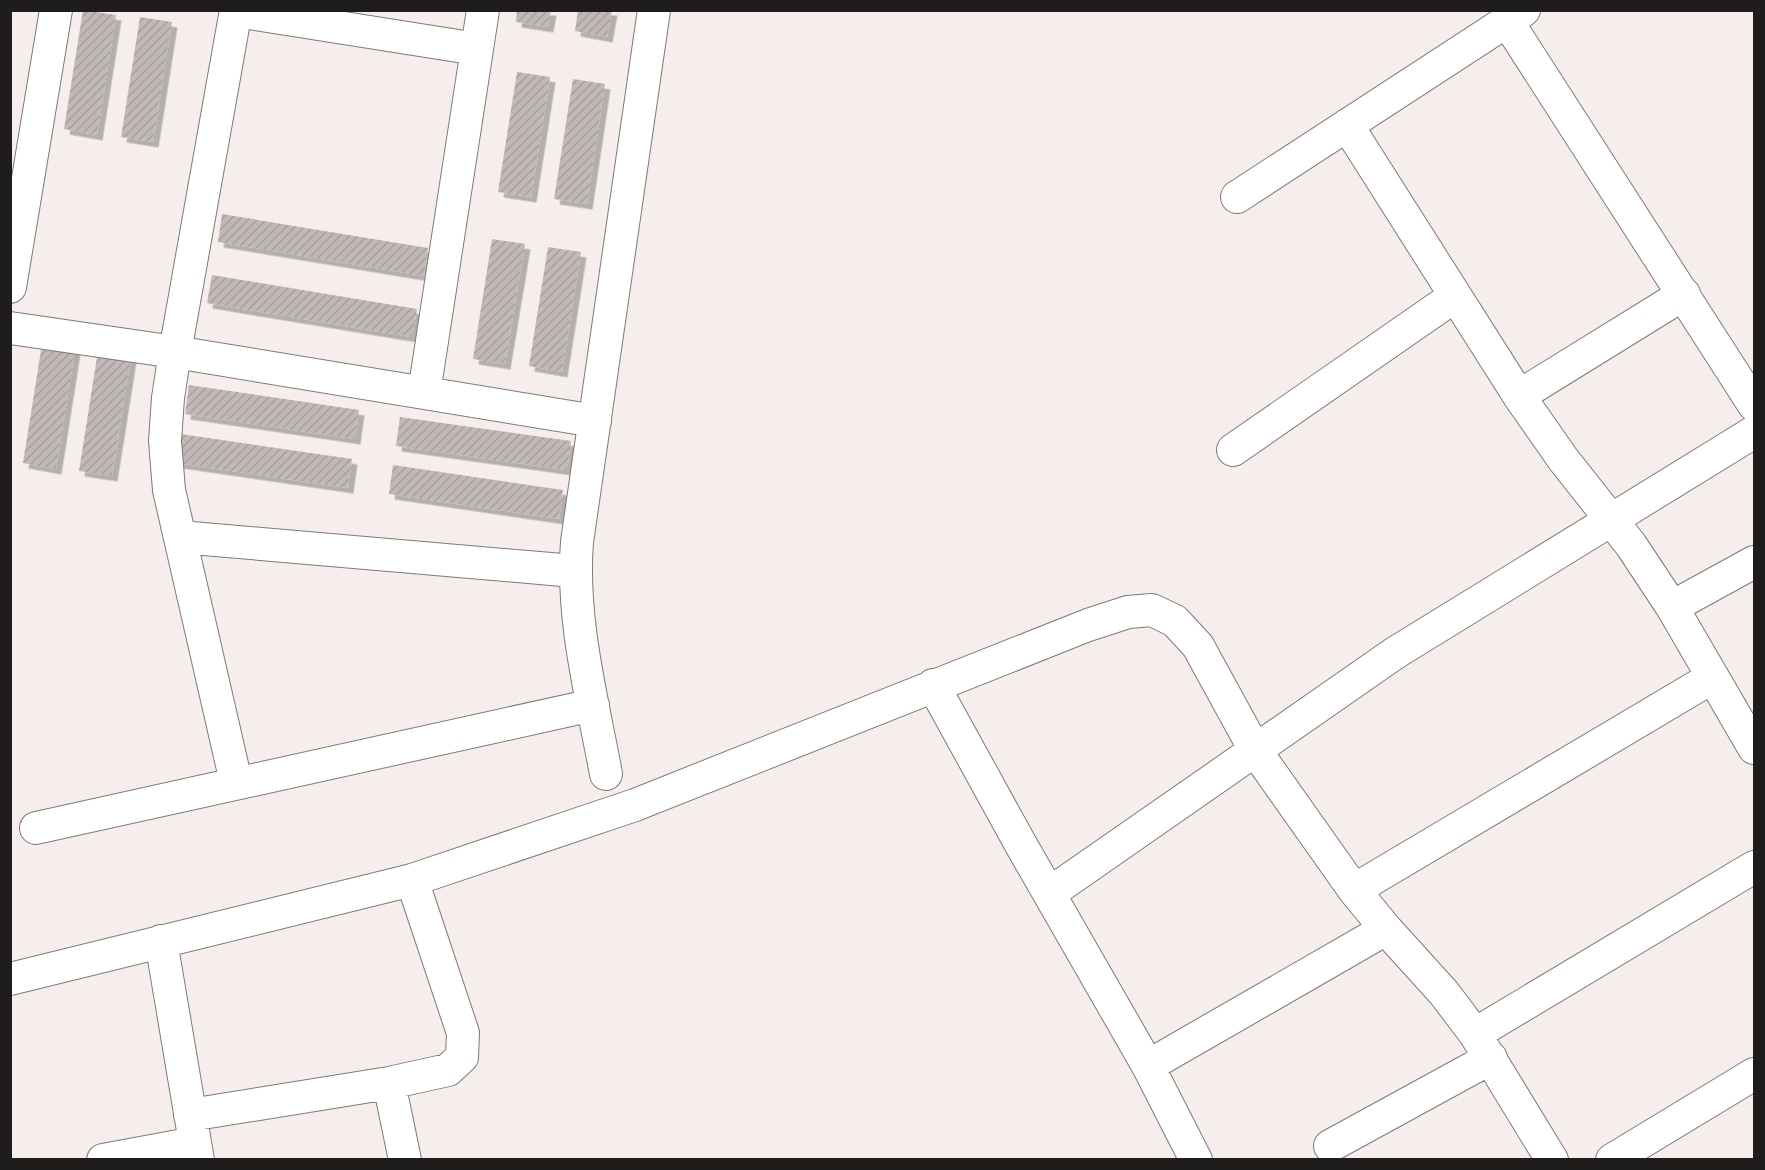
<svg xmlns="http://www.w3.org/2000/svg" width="1765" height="1170" font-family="Manrope,sans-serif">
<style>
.building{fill:url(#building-hatch);filter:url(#shadow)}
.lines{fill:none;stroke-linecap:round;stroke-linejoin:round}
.minor-casing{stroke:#7f7978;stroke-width:34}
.minor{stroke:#fff;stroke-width:32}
</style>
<defs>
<pattern id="building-hatch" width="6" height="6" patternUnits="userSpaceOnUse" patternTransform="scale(1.5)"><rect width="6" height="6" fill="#c0b9b8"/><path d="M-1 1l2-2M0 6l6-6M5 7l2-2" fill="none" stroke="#a59f9e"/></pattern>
<filter id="shadow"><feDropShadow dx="5.5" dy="5.5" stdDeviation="0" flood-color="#0004"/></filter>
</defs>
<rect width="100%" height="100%" fill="#f5eeec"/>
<path class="building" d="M83,10L116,15L97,135L64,129Z
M517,10H551L548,27L516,22Z
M578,10H612L607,37L575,31Z
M140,17L172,22L153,142L121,137Z
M517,72L550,77L531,197L498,192Z
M573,79L605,84L587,204L554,199Z
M222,214L428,248L424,276L218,242Z
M492,239L525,244L505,364L473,359Z
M548,247L581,252L562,372L529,366Z
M212,275L417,309L412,337L207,303Z
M42,344L75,349L56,469L23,463Z
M98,351L131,357L112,476L79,471Z
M189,385L359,410L355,439L185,414Z
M400,417L571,441L567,470L396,446Z
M181,434L352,459L348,488L177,463Z
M393,465L563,490L559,519L389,494Z"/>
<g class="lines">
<defs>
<path id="minor" d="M236,11L477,49
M1507,21L1754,405
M1347,125L1519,396L1563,459L1631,545L1672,607L1754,748
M1237,197L1524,10
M10,287L56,10
M10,328L175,352L595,421
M424,393L483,10
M1519,396L1684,294
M1233,450L1455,296
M180,537L574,571
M1672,607L1754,562
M933,685L1020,843L1148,1066L1196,1160
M606,774C592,698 571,619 577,542L654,10
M236,782L169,490L165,441L168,398L175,352L236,10
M36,828L593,705
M1354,890L1713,677
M1050,893L1395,653L1754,432
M161,941L198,1160
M10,979L412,880L635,805L1088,625L1128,612L1152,610L1175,621L1198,646L1255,750L1354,890L1386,929L1444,993L1475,1034L1552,1160
M1475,1034L1754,867
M1148,1066L1386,929
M389,1083L405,1160
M190,1115L389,1083L448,1070L462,1057L463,1033L412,880
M1330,1146L1491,1058
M103,1160L195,1143
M1612,1160L1754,1074"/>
</defs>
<use href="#minor" class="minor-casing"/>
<use href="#minor" class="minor"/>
</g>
<rect width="1765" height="1170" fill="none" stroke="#1f1d1c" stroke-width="24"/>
</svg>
